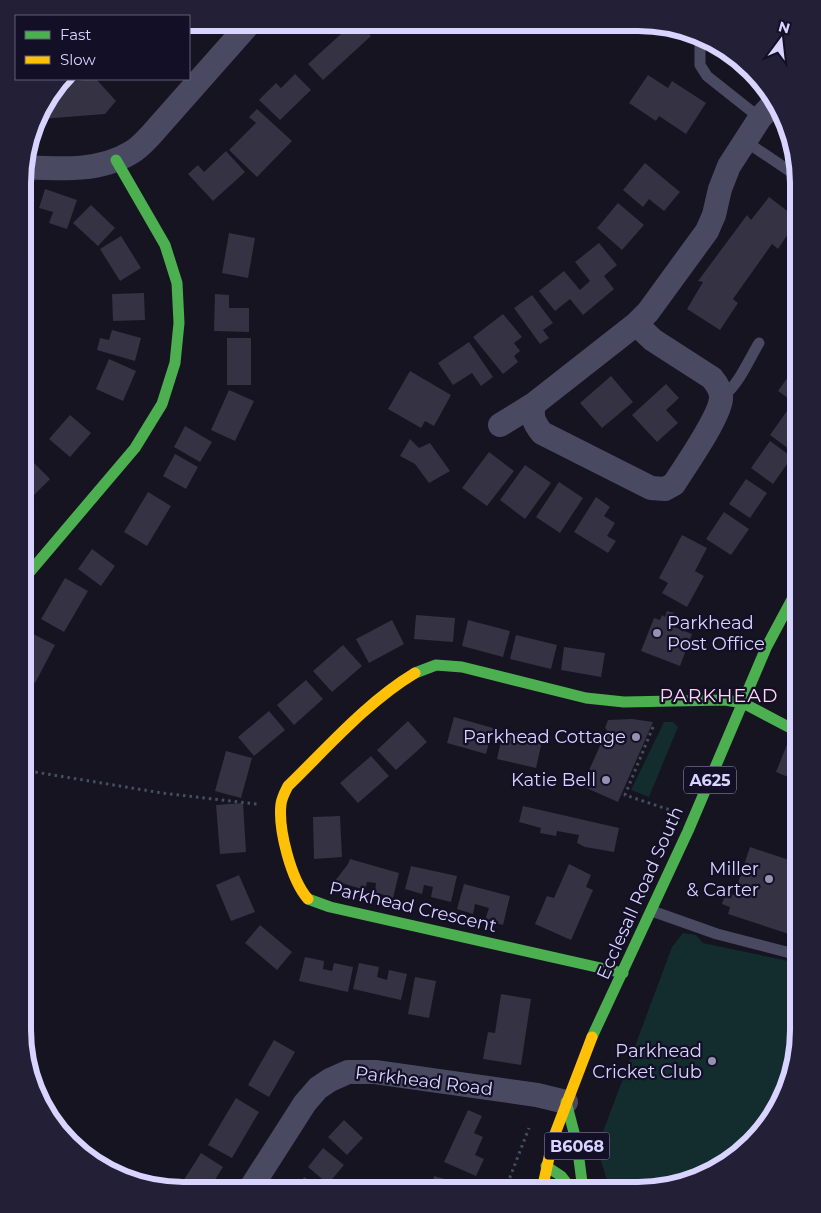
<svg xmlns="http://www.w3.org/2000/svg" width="821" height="1213" font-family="Montserrat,sans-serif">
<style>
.green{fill:#132c2d}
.building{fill:#343243}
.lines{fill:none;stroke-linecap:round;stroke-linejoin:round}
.path{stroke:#44505f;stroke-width:3;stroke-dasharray:2.5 4;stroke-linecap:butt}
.lane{stroke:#4a4962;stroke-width:11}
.street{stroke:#4a4962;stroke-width:24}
.fast{stroke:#4caf50;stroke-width:11}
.slow{stroke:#ffc107;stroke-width:11}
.poi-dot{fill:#9591b1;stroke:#130f26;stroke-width:2}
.labels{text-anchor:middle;stroke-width:4.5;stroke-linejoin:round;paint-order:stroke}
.shield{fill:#130f26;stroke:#9e99be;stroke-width:1}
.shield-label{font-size:16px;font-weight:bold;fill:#d9d4ff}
.poi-label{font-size:18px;fill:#d9d4ff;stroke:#130f26;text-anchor:end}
.street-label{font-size:18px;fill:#d9d4ff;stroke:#130f26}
.neighbourhood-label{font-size:19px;letter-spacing:1px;fill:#ffd6f0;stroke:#130f26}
.rim{fill:none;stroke:#d9d4ff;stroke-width:6}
</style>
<rect width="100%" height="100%" fill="#161421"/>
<path class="green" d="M664,722H673L678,727L649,797L631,790Z
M683,933L696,935L703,943L798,963V1041L790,1082L766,1127L700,1178L638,1190H610L597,1148L672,947Z"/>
<path class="building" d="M353,23H359L371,36L323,80L308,64Z
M295,74L311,90L280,120L259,100L276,83L281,88Z
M648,75L668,88L672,81L706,103L686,134L659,116L656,121L629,103Z
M90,79H96L116,101L105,114L41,119L40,113L44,103L59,84Z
M257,109L292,141L257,177L229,150L256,123L249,117Z
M226,151L245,172L213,201L188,174L198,165L204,172Z
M645,163L680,192L664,211L649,199L643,207L623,190Z
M24,187L31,189L25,219H24Z
M45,189L77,200L67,229L49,223L53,212L39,208Z
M769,197L798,219L778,249L772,244L733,299L738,303L720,330L687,309L703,282L698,281L747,215L751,220Z
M618,203L644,225L622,250L597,228Z
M91,205L115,228L98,246L73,223Z
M229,233L255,238L248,278L222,273Z
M121,236L141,268L120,281L100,249Z
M599,243L617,265L604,276L614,289L583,315L570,299L555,311L539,291L564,271L580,290L590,281L575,262Z
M144,293L145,320L113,321L112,294Z
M215,294L229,295V308H249V332L214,331Z
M532,295L553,323L543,330L549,338L540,344L514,308Z
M503,314L522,337L514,343L520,351L514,356L518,362L503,374L473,337Z
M112,330L141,338L135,361L97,350L100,338L109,340Z
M227,338H251V385H227Z
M469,342L493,377L481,386L472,373L453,385L438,363Z
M109,359L136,371L123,401L96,389Z
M798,363V405L778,391Z
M410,371L451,395L434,426L425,421L421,428L388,409Z
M611,376L633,402L602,428L580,403Z
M666,384L679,398L666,410L678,423L657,442L632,415Z
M229,390L254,401L235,441L211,430Z
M789,408L798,415V436L789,449L770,435Z
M70,415L91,433L70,457L49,439Z
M185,426L212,442L200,462L174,447Z
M410,439L419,448L430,443L450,471L429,483L415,464L400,456Z
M770,441L792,457L773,484L751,468Z
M489,452L514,471L487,506L462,488Z
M175,454L198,467L186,489L163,476Z
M30,459L50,479L33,496L23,487V466Z
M525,465L551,483L525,519L500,500Z
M746,479L767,493L750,518L729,504Z
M559,482L583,498L560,533L536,517Z
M148,492L171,506L147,546L124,532Z
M596,497L610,507L604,516L615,523L607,536L616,541L608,553L574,532Z
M724,512L749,529L731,555L706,539Z
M682,535L707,548L695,571L704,576L687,607L662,593L668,583L659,578Z
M92,549L115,566L101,586L78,569Z
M65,578L88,591L64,632L41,619Z
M667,611L674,613L669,625L692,634L680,666L641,651L654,618L660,620L662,615L665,617Z
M416,615L455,618L453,642L414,639Z
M392,620L404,644L369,663L356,639Z
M468,620L510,631L503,657L462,646Z
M29,632L55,645L35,683L23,677V643Z
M516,635L557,645L551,669L510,659Z
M343,645L362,666L332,692L313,671Z
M564,647L605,653L601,677L561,670Z
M306,680L323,699L294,725L277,705Z
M269,711L285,730L254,756L238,737Z
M454,717L493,728L486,754L447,743Z
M632,719L653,722L618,802L582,786L607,730L605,728L608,720Z
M408,721L427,742L396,770L377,750Z
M503,732L542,741L536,768L497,759Z
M788,742L798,746V781L776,772Z
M226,751L252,758L241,798L215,791Z
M371,756L389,776L358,803L340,783Z
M243,803L246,852L220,854L216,805Z
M523,806L619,828L614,852L585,847L577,843L579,835L557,831L556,836L540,833L541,828L519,822Z
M340,816L342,857L314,859L313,817Z
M750,847L798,863V937L728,914L730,907L722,904L726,892L734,895Z
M350,859L399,873L393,898L375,892L376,883L367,882L365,890L335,881L348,864Z
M569,864L591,875L586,887L593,890L571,940L535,924L547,896L554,898Z
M411,866L457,876L451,902L431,897L433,887L424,885L422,894L405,889Z
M239,875L255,912L231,921L216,885Z
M464,884L510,896L503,925L485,920L489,908L475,904L473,914L457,909Z
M260,925L292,952L277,970L245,943Z
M305,957L324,961L323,969L332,971L334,963L353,967L348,992L299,981Z
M359,963L379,967L377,977L387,980L389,970L407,974L401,1000L353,989Z
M415,977L436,981L429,1018L408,1014Z
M501,994L531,999L521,1065L483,1059L488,1032L495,1033Z
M274,1040L295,1052L269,1097L248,1085Z
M236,1098L259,1112L232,1158L208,1145Z
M468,1110L482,1116L474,1133L483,1137L475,1155L484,1159L476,1176L444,1162Z
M344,1120L363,1138L347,1155L328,1137Z
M323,1148L344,1165L328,1184L308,1167Z
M201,1153L223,1167L209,1189H178Z
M434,1176L463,1184L461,1190H431Z
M304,1177L325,1190H296Z"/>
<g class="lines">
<path class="path" d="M653,727L625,795L670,810
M23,768L35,772L162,793L257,804
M505,1190L529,1128"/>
<path class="lane" d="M700,41V65L707,76L760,118
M745,141L797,176
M721,398C739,385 748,361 759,343
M652,911L717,934L798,955"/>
<path class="street" d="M24,167C60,169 100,172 132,152C139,148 144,142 150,136L250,23
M534,404C531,417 534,423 542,433L651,488L665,489L674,484C686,465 719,418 721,399C722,391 717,384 712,378L653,340L636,324
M500,425L534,404L636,324L648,312L707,231L714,215L720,189L729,166L760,118L773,104
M250,1189L305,1103L318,1088L330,1080L348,1072H375L537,1095L566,1102"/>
<path class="fast" d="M23,580L135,448L162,404L175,363L179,323L177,283L165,245L116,160
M415,673L436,665L462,667L586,698L624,702L725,700L743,703L798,732
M308,899L330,907L623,973
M592,1037L688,831L766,648L798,588
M566,1102L577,1144L583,1190
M546,1166L561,1176L572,1190"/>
<path class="slow" d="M308,899C291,880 278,829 281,804C282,797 285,792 288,786C328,747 367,702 415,673
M542,1190L553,1139L592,1037"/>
</g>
<g class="poi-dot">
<circle cx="657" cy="633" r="5"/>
<circle cx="636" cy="737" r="5"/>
<circle cx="606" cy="780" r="5"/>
<circle cx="769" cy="879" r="5"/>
<circle cx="712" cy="1061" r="5"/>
</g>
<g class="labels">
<g class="shield">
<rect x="684" y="766.5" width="52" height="27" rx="4"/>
<rect x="544.5" y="1132.5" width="65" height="27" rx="4"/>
</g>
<g class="shield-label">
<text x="710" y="786">A625</text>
<text x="577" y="1152">B6068</text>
</g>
<g class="poi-label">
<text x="667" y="629" text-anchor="start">Parkhead<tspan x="667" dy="21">Post Office</tspan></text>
<text x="626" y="743">Parkhead Cottage</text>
<text x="596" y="786">Katie Bell</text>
<text x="759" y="875">Miller<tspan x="759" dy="21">&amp; Carter</tspan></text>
<text x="702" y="1057">Parkhead<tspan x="702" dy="21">Cricket Club</tspan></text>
</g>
<g class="street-label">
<text transform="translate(640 893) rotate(-66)" y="6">Ecclesall Road South</text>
<text transform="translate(413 907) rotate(13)" y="6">Parkhead Crescent</text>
<text transform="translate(424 1081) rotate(7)" y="6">Parkhead Road</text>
</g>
<g class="neighbourhood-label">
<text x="719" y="702">PARKHEAD</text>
</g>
</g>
<path d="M0 0H821V1213H0ZM183 31H638A152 152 0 0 1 790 183V1030A152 152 0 0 1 638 1182H183A152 152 0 0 1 31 1030V183A152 152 0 0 1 183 31Z" fill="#231f37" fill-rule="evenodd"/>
<path class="rim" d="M183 31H638A152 152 0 0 1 790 183V1030A152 152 0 0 1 638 1182H183A152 152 0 0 1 31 1030V183A152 152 0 0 1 183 31Z"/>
<rect x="15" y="15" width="175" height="65" fill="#130f26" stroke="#625e7d"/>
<rect x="25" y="31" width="25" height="8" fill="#4caf50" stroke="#625e7d"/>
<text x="60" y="40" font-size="15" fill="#d9d4ff">Fast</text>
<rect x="25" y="56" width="25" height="8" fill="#ffc107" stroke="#625e7d"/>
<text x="60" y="65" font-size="15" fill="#d9d4ff">Slow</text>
<g transform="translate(781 40) rotate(15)" stroke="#130f26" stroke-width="4" paint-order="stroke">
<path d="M0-4L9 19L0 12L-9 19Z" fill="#d9d4ff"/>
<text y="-8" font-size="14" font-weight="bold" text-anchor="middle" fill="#d9d4ff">N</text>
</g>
</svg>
